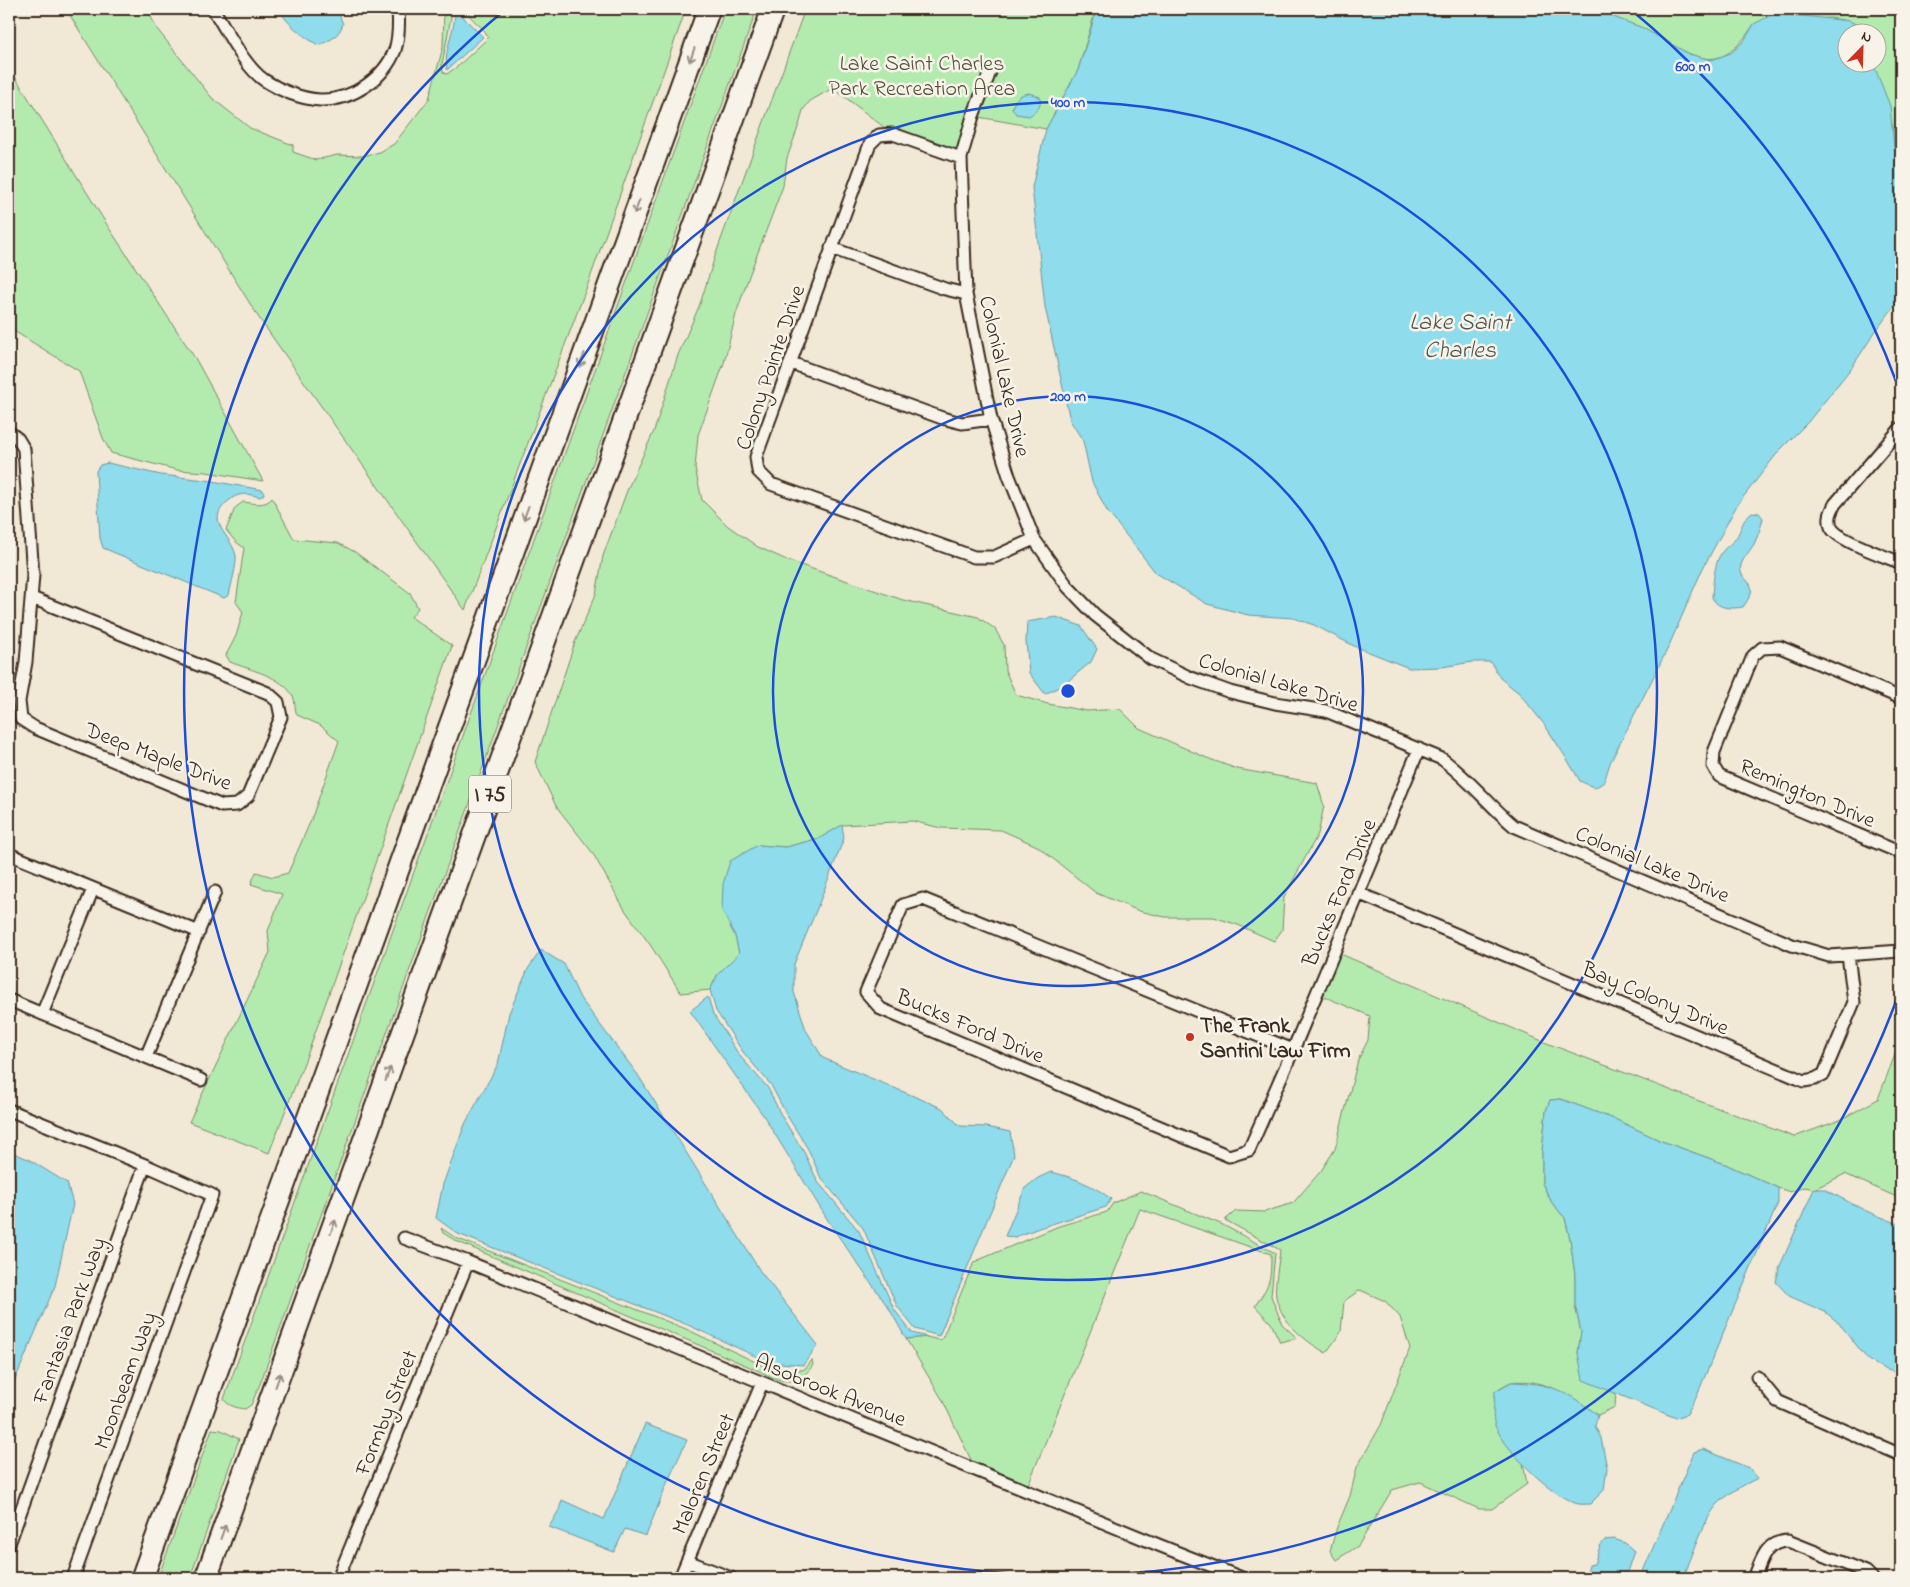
<svg xmlns="http://www.w3.org/2000/svg" width="1910" height="1587" font-family="'Indie Flower',sans-serif">
<style>
.green{fill:#b3ebae;stroke:#778a66}
.water{fill:#8edcec;stroke:#6d959a}
.lines{fill:none;stroke-linecap:round;stroke-linejoin:round}
.minor-casing{stroke:#3b2a1e;stroke-width:15}
.motorway-casing{stroke:#3b2a1e;stroke-width:25}
.minor{stroke:#f7f3e8;stroke-width:11}
.motorway{stroke:#f7f3e8;stroke-width:21}
.oneway{stroke:#998e83}
.ring{fill:none;stroke:#1d4ed8;stroke-width:2.5}
.poi-dot{fill:#c8321e;stroke:#f7f3e8;stroke-width:2}
.labels{text-anchor:middle;stroke-width:5;stroke-linejoin:round;paint-order:stroke}
.shield{fill:#f7f3e8;stroke:#73665b;stroke-width:1}
.shield-label{font-size:21px;font-weight:bold;fill:#3b2a1e}
.park-label{font-size:22px;fill:#53513b;stroke:#f7f3e8}
.street-label{font-size:22px;fill:#3b2a1e;stroke:#f7f3e8}
.poi-label{font-size:22px;font-weight:bold;fill:#3b2a1e;stroke:#f7f3e8;text-anchor:start}
.water-label{font-size:24px;font-style:italic;fill:#505652;stroke:#f7f3e8}
.centre{fill:#1d4ed8;stroke:#f7f3e8;stroke-width:2.5}
.ring-label{font-size:15px;text-anchor:middle;font-weight:bold;fill:#1d4ed8;stroke:#f7f3e8;stroke-width:5;stroke-linejoin:round;paint-order:stroke}
</style>
<rect width="100%" height="100%" fill="#f2e8d6"/>
<filter id="ink" filterUnits="userSpaceOnUse"><feTurbulence type="fractalNoise" baseFrequency=".02" numOctaves="2"/><feDisplacementMap in="SourceGraphic" scale="10" xChannelSelector="R" yChannelSelector="G"/><feConvolveMatrix kernelMatrix="1 2 1 2 8 2 1 2 1" color-interpolation-filters="sRGB"/></filter>
<g filter="url(#ink)">
<path class="green" d="M66,9H147L157,29L212,98L250,128L293,145V152L316,160L337,155L362,156L380,152L394,144L429,99L443,47L444,9H451V17L442,65L443,72L447,74L458,66L488,38C485,26 470,22 467,9H686L589,281L465,610L259,318Z
M725,9H757L260,1384L251,1405L245,1409C238,1408 227,1406 224,1399Z
M805,9H1096L1078,70L1046,129L973,116L961,158L893,134L833,88L810,101L803,110L800,122L787,158L783,186L749,276L736,314L724,363L698,435L695,468L702,500L728,526L758,547L789,561L903,600L978,617L995,629L1004,645L1005,670L1016,695L1048,704L1087,711L1120,709L1139,728L1207,758L1237,769L1317,783L1324,806L1318,834L1284,897L1282,930L1274,941L1238,925L1214,917H1165L1139,911L1096,893L1037,846L1001,830L941,828L912,821L843,825L820,838L786,847L758,845L722,910L735,936L739,953L718,974L710,990L681,993L651,946L625,910L592,852L556,806L535,762L575,642L596,594L603,556L628,488L654,431L678,355L700,304L715,256Z
M1601,9H1894L1901,21V166L1894,146V131L1873,63L1878,62V32H1865L1864,29L1849,21L1830,18L1754,24C1718,81 1694,56 1646,30C1637,25 1627,23 1618,19C1612,16 1607,12 1601,9Z
M9,67L109,228L195,358L263,481L206,472L177,470L111,453L103,438L79,371L9,328Z
M272,498L294,539L338,543L355,552L410,593L418,608L411,617L452,646L309,1050L269,1153L189,1122L270,952L268,931L282,894L251,884L256,872L273,877L288,873L311,820L339,741L320,725L297,715C294,709 296,702 293,696C282,676 250,670 230,662L226,655L236,636L243,612L236,602L244,548L235,541L226,530L235,508L243,502C253,503 265,507 272,498Z
M1336,952L1549,1044L1794,1137L1840,1120L1878,1099L1901,1039V1199L1845,1174L1814,1189L1805,1187L1790,1192L1778,1188L1725,1164L1659,1140L1616,1120L1561,1099L1550,1100L1546,1111L1542,1151V1183L1552,1203L1565,1218L1570,1239L1575,1275V1305L1581,1332L1578,1353L1599,1386L1616,1393L1615,1407L1598,1415C1574,1398 1543,1377 1512,1382C1507,1383 1500,1388 1495,1391L1504,1441L1523,1463L1527,1484L1492,1509H1479L1420,1482L1392,1490L1358,1546L1336,1560L1330,1551L1337,1527L1350,1496L1357,1467L1381,1425L1410,1348L1400,1317L1385,1301L1360,1290L1344,1301L1341,1332L1326,1353C1304,1340 1282,1323 1276,1297C1274,1287 1279,1262 1280,1250L1225,1220L1236,1211L1264,1212L1293,1203L1321,1171L1335,1149L1358,1060L1368,1040L1370,1016L1318,994Z
M1141,1191L1223,1225L1275,1253L1271,1296L1282,1324L1297,1338L1280,1342L1271,1323L1255,1306C1270,1284 1271,1281 1271,1254L1140,1209L1028,1485L972,1462L942,1399L906,1339L927,1337L939,1340L942,1339L974,1262L1059,1226L1107,1212L1113,1203Z
M441,1228L456,1238L686,1329L766,1367L802,1370L806,1368L812,1360L813,1365C796,1389 780,1382 757,1370L456,1241L443,1233Z
M212,1429L221,1430L239,1439L190,1578H158Z"/>
<path class="water" d="M278,9H337L343,24C338,37 330,41 318,45C301,35 289,25 278,9Z
M455,9H462L464,18L483,37L447,70C443,50 456,29 455,9Z
M1097,9H1601L1616,18L1643,28L1689,54L1711,60L1731,53L1744,41L1754,24L1775,13L1850,21L1864,29L1865,32H1848V62L1873,63L1890,106L1894,146L1901,166V297L1875,332L1852,367L1808,422L1779,451L1737,505L1702,570L1668,648L1610,763L1604,782L1595,788L1580,781L1565,756L1544,724L1519,693L1500,678L1491,662H1472L1442,667L1409,668L1354,646L1314,625L1293,618L1248,615L1207,604L1156,573L1107,511L1092,482L1083,441L1070,420L1045,307L1032,187L1046,129L1078,70Z
M1029,93L1040,97C1042,107 1037,111 1029,116L1016,114L1012,108C1015,99 1019,94 1029,93Z
M108,463L161,475L206,480L263,490L264,494L260,497C249,494 240,492 231,499C201,521 232,534 236,556C237,565 231,585 229,595L224,598L103,548L100,538L96,471L100,465Z
M1752,512L1759,513L1763,518C1761,527 1758,536 1754,544C1750,551 1743,558 1741,565C1737,579 1755,580 1751,593C1749,598 1746,603 1743,607C1731,609 1717,609 1712,597C1713,583 1714,563 1722,552C1726,546 1733,543 1736,538C1742,529 1742,519 1752,512Z
M1056,617L1081,626L1097,649L1091,662L1063,685L1045,694L1029,673L1026,641L1027,622Z
M842,825L844,838L818,906L794,964V992L806,1030L823,1058L942,1108L960,1126L987,1127L1010,1132L1014,1155L939,1336L915,1329L897,1306L863,1228L821,1178L808,1149L786,1114L771,1085L743,1052L716,1011L710,990L718,974L739,953L735,936L722,910L723,884L730,861L758,845L786,847L820,838Z
M541,950L564,964L580,998L638,1075L760,1271L818,1345L803,1365L768,1362L688,1325L458,1234L436,1218L443,1184L465,1124L498,1064L509,1013L528,969Z
M708,997L713,1014L739,1055L768,1088L782,1117L804,1152L818,1182L859,1231L894,1309L912,1333L927,1337L906,1339L890,1310L832,1227L765,1118L690,1011Z
M1561,1099L1617,1120L1659,1140L1725,1164L1778,1188V1203L1697,1395L1687,1414L1676,1418L1583,1380L1578,1353L1581,1332L1575,1305V1275L1570,1239L1565,1218L1552,1203L1542,1183V1151L1546,1111L1550,1100Z
M9,1151L28,1159L67,1183L73,1204L55,1286L9,1394Z
M1051,1172C1072,1177 1094,1185 1111,1199L1106,1207L1039,1228L1015,1237L1005,1236L1025,1188L1038,1178Z
M1814,1189H1824L1864,1210L1901,1225V1374L1884,1369L1868,1360L1839,1323L1825,1312L1789,1296L1776,1282L1779,1268Z
M1511,1382C1552,1383 1566,1391 1598,1415L1595,1426L1601,1438L1607,1468L1604,1490L1590,1504C1586,1504 1579,1505 1575,1503C1552,1496 1500,1446 1494,1422C1492,1413 1495,1400 1495,1391Z
M645,1424L687,1440L667,1483L646,1536L625,1529L614,1552L549,1527L559,1510L562,1500L604,1519Z
M1703,1449L1749,1468L1758,1478C1743,1485 1727,1494 1716,1506C1703,1522 1692,1557 1684,1576L1680,1578H1640L1694,1452Z
M1614,1539L1625,1543L1634,1551L1625,1578H1586L1589,1565L1594,1564L1600,1546L1605,1540Z"/>
<g class="lines">
<defs>
<path id="minor" d="M213,9C227,30 243,65 264,80C279,90 301,99 320,100C351,101 384,79 395,50C399,37 399,22 398,9
M990,72L973,116L961,158L966,294L991,419L1009,476L1034,539L1068,587L1095,615L1151,659L1191,678L1230,692L1275,703L1326,711L1442,759C1469,779 1489,805 1514,826L1792,945L1829,956L1901,951
M961,158L893,134L879,135L870,144L756,457L758,471L771,484L974,557H994L1034,539
M831,248L945,289L966,294
M791,363L942,418L962,423L991,419
M1901,428L1835,504C1831,512 1828,517 1831,527C1836,540 1887,557 1901,563
M9,432L18,439L24,449L33,575L26,662L19,701L21,719L35,728L222,806L237,805L248,796L281,717L278,702L268,693L32,598
M1901,698L1780,647L1762,648L1753,656L1714,752L1713,766L1719,776L1901,853
M9,854L199,932
M1358,893L1804,1081L1815,1079L1824,1074L1854,1002L1848,955
M923,899L1293,1050L1249,1150L1229,1156L881,1009L866,992L903,905Z
M9,1000L201,1080
M42,1014L93,889
M1293,1050L1419,749
M146,1057L215,892
M9,1110L145,1165L212,1195L73,1578
M404,1238L468,1262L1161,1546L1242,1578
M1757,1377L1777,1401L1901,1455
M9,1544L145,1165
M687,1561L731,1578
M338,1578L468,1262
M680,1578L762,1383
M1754,1578C1762,1560 1764,1542 1788,1541L1866,1572L1872,1578"/>
<path id="motorway" d="M142,1578L709,9
M206,1578L773,9"/>
</defs>
<use href="#minor" class="minor-casing"/>
<use href="#motorway" class="motorway-casing"/>
<use href="#minor" class="minor"/>
<use href="#motorway" class="motorway"/>
</g>
<defs><path id="oneway-shaft" d="M-6 0H5M1.5-3L5.5 0L1.5 3" fill="none" stroke-width="1.6" stroke-linecap="round" stroke-linejoin="round" transform="scale(1.25)"/></defs>
<g class="oneway">
<use href="#oneway-shaft" transform="translate(692 55) rotate(110)"/>
<use href="#oneway-shaft" transform="translate(637 207) rotate(110)"/>
<use href="#oneway-shaft" transform="translate(582 360) rotate(110)"/>
<use href="#oneway-shaft" transform="translate(526 513) rotate(110)"/>
<use href="#oneway-shaft" transform="translate(388 1074) rotate(-70)"/>
<use href="#oneway-shaft" transform="translate(333 1227) rotate(-70)"/>
<use href="#oneway-shaft" transform="translate(278 1380) rotate(-70)"/>
<use href="#oneway-shaft" transform="translate(223 1532) rotate(-70)"/>
</g>
</g>
<g class="ring">
<circle cx="1068" cy="691" r="295"/>
<circle cx="1068" cy="691" r="589"/>
<path d="M1899 993A884 884 0 1 1 506 9M1630 9A884 884 0 0 1 1899 389"/>
</g>
<circle class="poi-dot" cx="1190" cy="1037" r="5"/>
<g class="labels">
<rect class="shield" x="469" y="775.5" width="42" height="37" rx="4"/>
<g class="shield-label">
<text x="490" y="801">I 75</text>
</g>
<g class="park-label">
<text x="922" y="70">Lake Saint Charles<tspan x="922" dy="25">Park Recreation Area</tspan></text>
</g>
<g class="street-label">
<text transform="translate(769 367) rotate(-71)" y="8">Colony Pointe Drive</text>
<text transform="translate(1006 376) rotate(77)" y="8">Colonial Lake Drive</text>
<text transform="translate(1279 681) rotate(16)" y="8">Colonial Lake Drive</text>
<text transform="translate(159 755) rotate(21)" y="8">Deep Maple Drive</text>
<text transform="translate(1808 792) rotate(23)" y="8">Remington Drive</text>
<text transform="translate(1653 863) rotate(23)" y="8">Colonial Lake Drive</text>
<text transform="translate(1338 892) rotate(-67)" y="8">Bucks Ford Drive</text>
<text transform="translate(1656 997) rotate(23)" y="8">Bay Colony Drive</text>
<text transform="translate(971 1025) rotate(23)" y="8">Bucks Ford Drive</text>
<text transform="translate(68 1320) rotate(-70)" y="8">Fantasia Park Way</text>
<text transform="translate(124 1380) rotate(-70)" y="8">Moonbeam Way</text>
<text transform="translate(831 1389) rotate(22)" y="8">Alsobrook Avenue</text>
<text transform="translate(385 1412) rotate(-68)" y="8">Formby Street</text>
<text transform="translate(702 1473) rotate(-67)" y="8">Maloren Street</text>
</g>
<g class="poi-label">
<text x="1200" y="1032">The Frank<tspan x="1200" dy="25">Santini Law Firm</tspan></text>
</g>
<g class="water-label">
<text x="1460" y="329">Lake Saint<tspan x="1460" dy="28">Charles</tspan></text>
</g>
</g>
<circle cx="1068" cy="691" r="8" class="centre"/>
<g class="ring-label">
<text x="1693" y="71">600 m</text>
<text x="1068" y="107">400 m</text>
<text x="1068" y="401">200 m</text>
</g>
<rect width="1910" height="1587" fill="none" stroke="#f7f3e8" stroke-width="30"/>
<rect x="15" y="15" width="1880" height="1557" fill="none" stroke="#3b2a1e" stroke-width="2" filter="url(#ink)"/>
<g transform="translate(1862 48) rotate(23)"><circle r="24" fill="#f7f3e8" stroke="#aca397"/>
<path d="M0-4L9 19L0 12L-9 19Z" fill="#c8321e"/>
<text y="-8" font-size="14" font-weight="bold" text-anchor="middle" fill="#3b2a1e">N</text>
</g>
</svg>
